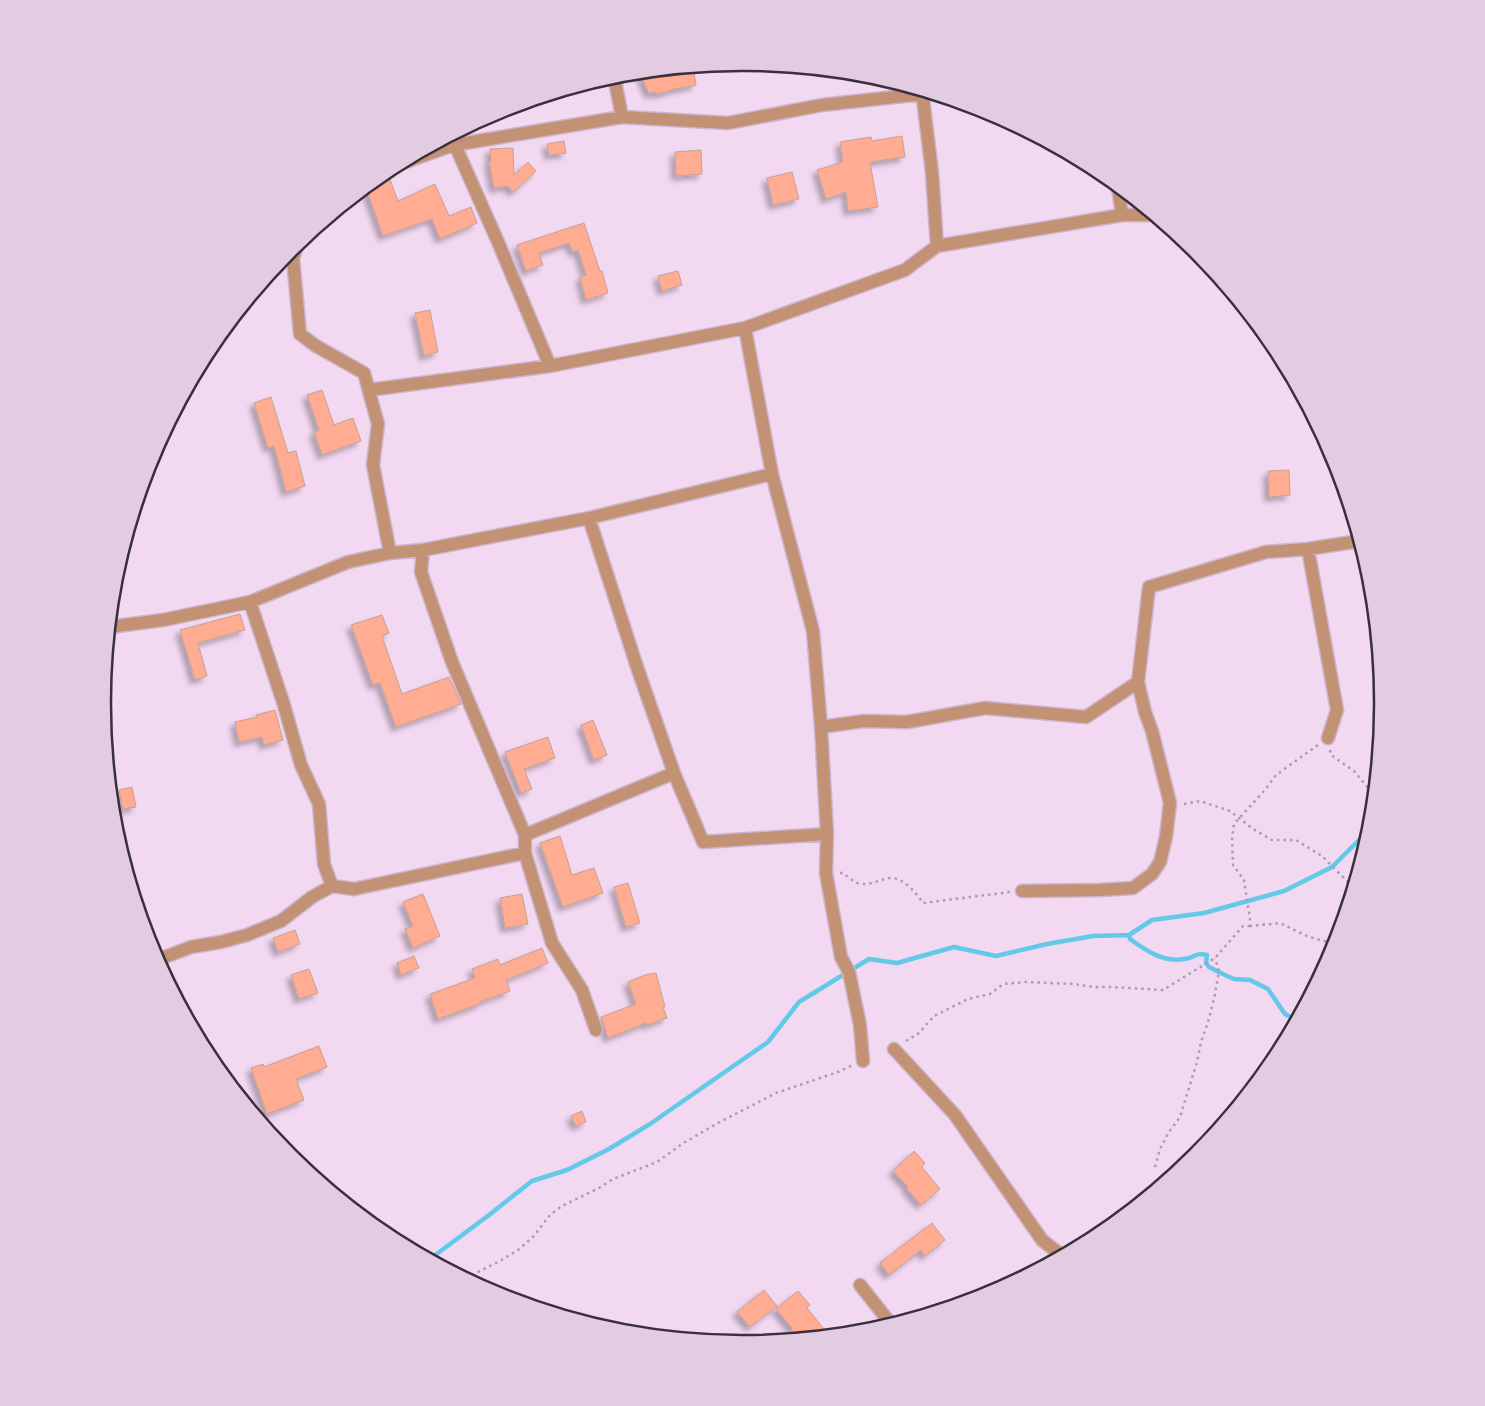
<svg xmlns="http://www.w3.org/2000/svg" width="1485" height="1406" font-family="'Public Sans',sans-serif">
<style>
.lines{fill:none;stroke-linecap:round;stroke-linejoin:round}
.stream{stroke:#62c9e8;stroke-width:4.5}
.building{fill:#ffac92;stroke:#c4a197;filter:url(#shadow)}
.street-casing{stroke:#cdb6cc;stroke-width:15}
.path{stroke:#ae9aad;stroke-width:2.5;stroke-dasharray:2.5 4;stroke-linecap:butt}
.street{stroke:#c39173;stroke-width:12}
.rim{fill:none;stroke:#3a303a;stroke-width:2.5}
</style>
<defs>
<filter id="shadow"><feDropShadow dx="-4.5" dy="4.5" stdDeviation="2.5" flood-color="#0004"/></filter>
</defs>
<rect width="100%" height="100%" fill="#f2d8f1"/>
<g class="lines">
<path class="stream" d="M1129,935L1130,939C1145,950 1164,963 1184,959C1194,958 1196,952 1207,955L1206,963L1209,967L1227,976L1234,979L1250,980L1268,989L1285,1014L1296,1020
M430,1259L489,1215L532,1181L567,1170L609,1149L650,1124L768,1042L799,1002L869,959L897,963L954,947L996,956L1047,944L1093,936L1129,935L1152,920L1204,913L1284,891L1332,867L1371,828"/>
</g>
<path class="building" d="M693,67L696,85L670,90V91L656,94L655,92L649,94L640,73Z
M902,136L905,157L870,162L878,207L848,211L846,192L826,199L817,170L843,162L840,142L871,137L872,141Z
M564,141L566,153L549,155L547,144Z
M513,148L514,175L528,162L536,171L514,192L507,186L494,188L489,162H491L490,149Z
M701,150L702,174L676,176L675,152Z
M792,172L799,199L773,205L767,178Z
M389,177L398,201L435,184L449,216L471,207L477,223L440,239L432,219L383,236L366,188L371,183Z
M584,223L600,271H602L608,293L586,300L580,277L586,275L578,250L573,252L569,243L539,253L543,265L526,271L517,245Z
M678,271L682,285L662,291L658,276Z
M430,310L438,352L424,356L415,313Z
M322,390L334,425L353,418L361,441L322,455L314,432L319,430L307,395Z
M271,397L288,453L296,451L305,486L286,492L274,446L268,448L254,403Z
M1289,470L1290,495L1269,497L1268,471Z
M240,614L245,630L198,643L207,676L195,680L180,630Z
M382,615L389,633L382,636L402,694L449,677L461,704L396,727L380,683L373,685L351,625Z
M275,710L283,740L264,745L262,737L239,742L235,722L257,717L256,715Z
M593,720L607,755L594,760L581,725Z
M548,737L555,758L524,769L532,789L521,793L505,752Z
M132,787L136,807L123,809L119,790Z
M560,836L572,875L594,868L603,893L563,907L540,843Z
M628,883L640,923L626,927L614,887Z
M423,894L440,936L413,948L405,929L413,926L403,902Z
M522,894L528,924L505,928L500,898Z
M295,930L300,944L278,952L273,938Z
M542,948L548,963L506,980L510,991L480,1002V1004L438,1019L430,994L475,978L472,969L498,959L500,965Z
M414,956L419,968L401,975L397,963Z
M309,969L318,993L299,999L291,975Z
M656,973L665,1007H663L667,1018L647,1025L646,1023L608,1038L601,1017L636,1004L628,982L645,975Z
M319,1046L327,1067L296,1079L304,1100L267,1114L251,1068L263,1064L264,1067Z
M582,1111L586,1122L576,1126L571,1116Z
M914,1151L925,1163L922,1167L940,1189L921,1205L907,1189L908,1187L893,1171Z
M932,1223L945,1240L925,1256L921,1250L889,1275L880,1263Z
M764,1290L777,1306L750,1327L737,1312Z
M798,1291L810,1305L807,1308L824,1329L816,1336L799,1338L791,1329L792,1328L776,1309Z"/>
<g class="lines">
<defs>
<path id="street" d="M614,76L622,117
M922,91L932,172L937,246
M451,136L498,242L550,366
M397,165L453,145L622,117L728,123L822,105L922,94
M1118,186L1122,215
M298,243L293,258L300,334L316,346L364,373L378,424L373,465L390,553
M745,328L772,474L813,631L821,727L827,834L826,873L841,957L849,972L860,1025L863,1061
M369,390L550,366L745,328L905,270L937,246L1122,215H1152
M589,518L637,667L674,773L703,842L827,834
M1308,549L1337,710L1328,738
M423,550L421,572L452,662L525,835V853L552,943L582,990L596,1030
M250,602L283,702L301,765L319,804L324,864L332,886
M109,627L163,620L250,602L348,562L390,553L423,550L589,518L772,474
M821,727L864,721L907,722L985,708L1086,717L1138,682L1149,587L1266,552L1308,549L1359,541
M525,835L674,773
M1022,891L1099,890L1133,888L1152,874L1160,862L1166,837L1170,803L1152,731L1145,712L1138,682
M157,960L191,947L221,942L247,935L281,921L312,897L332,886L354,889L525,853
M894,1049L955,1115L1042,1240L1061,1255
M860,1285L891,1324"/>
</defs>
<use href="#street" class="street-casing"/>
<path class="path" d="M1318,745L1276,775L1264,791L1234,824L1232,838L1233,865L1244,880L1251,926L1280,923L1309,937L1336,944
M1330,750L1331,755L1354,771L1374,795
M1184,804L1200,801L1230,811L1253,829L1272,840H1296L1322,856L1353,887
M840,873H843C849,878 857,885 864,884C874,884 883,878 892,878C905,879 916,893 923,903L1010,892
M906,1041L919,1033L934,1016L968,999L990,994L1003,984L1025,982L1074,984L1094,987H1112L1163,990L1215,958L1243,926H1251
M1155,1167L1160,1149L1169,1132L1180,1117L1197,1062L1201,1042L1209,1019L1215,994L1219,971L1215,958
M466,1278L500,1261L518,1250L533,1237L550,1215L562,1206L599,1188L613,1179L657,1162L682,1144L718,1123L776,1093L838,1072L851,1066"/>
<use href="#street" class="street"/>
</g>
<path d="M0 0H1485V1406H0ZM742 71H743A631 631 0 0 1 1374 702V704A631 631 0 0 1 743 1335H742A631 631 0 0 1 111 704V702A631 631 0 0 1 742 71Z" fill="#e3cbe2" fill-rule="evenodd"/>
<path class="rim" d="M742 71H743A631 631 0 0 1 1374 702V704A631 631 0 0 1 743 1335H742A631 631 0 0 1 111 704V702A631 631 0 0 1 742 71Z"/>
</svg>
